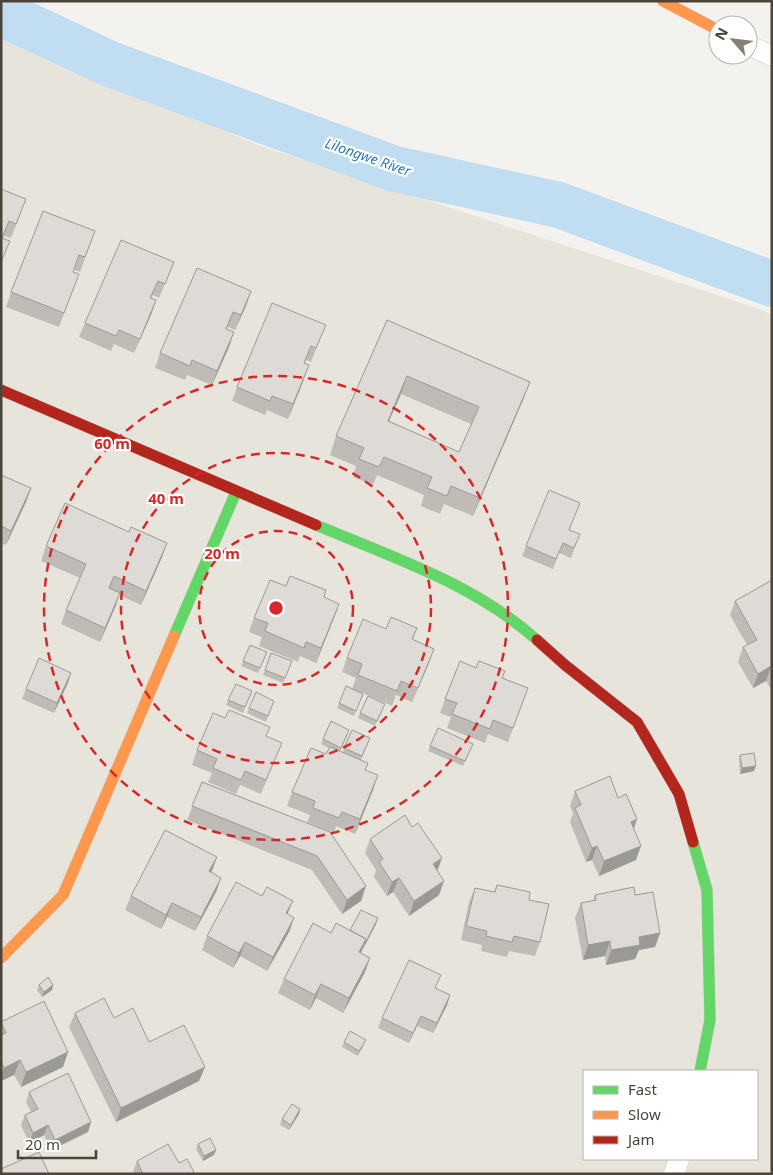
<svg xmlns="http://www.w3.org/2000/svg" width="773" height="1175" font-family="'Noto Sans',sans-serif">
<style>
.residential{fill:#e7e4dc;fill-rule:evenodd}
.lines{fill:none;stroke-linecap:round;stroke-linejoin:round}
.river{stroke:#c0ddf1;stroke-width:46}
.street-casing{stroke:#d2d0cb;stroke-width:21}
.fast-casing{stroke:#d3cfc5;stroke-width:12}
.slow-casing{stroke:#d3cfc5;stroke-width:12}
.jam-casing{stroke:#d3cfc5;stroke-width:12}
.street{stroke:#fdfdfc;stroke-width:20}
.fast{stroke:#63d668;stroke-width:11}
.slow{stroke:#ff974d;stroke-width:11}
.jam{stroke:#b3261e;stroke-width:11}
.wall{fill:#bfbcb8;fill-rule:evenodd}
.shaded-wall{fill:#9b9996}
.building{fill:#dedbd6;stroke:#9b9996;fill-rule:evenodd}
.ring{fill:none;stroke:#d62828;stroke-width:2.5;stroke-dasharray:9 6}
.labels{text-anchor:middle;stroke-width:4.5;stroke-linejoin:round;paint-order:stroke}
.water-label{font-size:14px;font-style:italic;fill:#2e7ab2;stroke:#fff}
.centre{fill:#d62828;stroke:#fff;stroke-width:2.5}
.ring-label{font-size:15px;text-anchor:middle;font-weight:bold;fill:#d62828;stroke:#fff;stroke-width:4.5;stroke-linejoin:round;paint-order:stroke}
</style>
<rect width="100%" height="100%" fill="#f4f2ee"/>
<path class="residential" d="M1,36L258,145L757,308L772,315V1174H1ZM584,1071H757V1159H584Z"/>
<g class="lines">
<path class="river" d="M1,13L110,64L395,169L559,205L772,284"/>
<defs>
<path id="street" d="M748,45L772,56
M674,1174L679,1159"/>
<path id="fast" d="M316,525C392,557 475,584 537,640
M174,636L236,492
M693,842L707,890L710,1020L700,1071"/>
<path id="slow" d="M663,1L718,30
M1,958L63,895L174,636"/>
<path id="jam" d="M1,390L316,525
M537,640L565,665L637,722L679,794L693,842"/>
</defs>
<use href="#street" class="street-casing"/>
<use href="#fast" class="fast-casing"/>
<use href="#slow" class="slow-casing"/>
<use href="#jam" class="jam-casing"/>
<use href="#street" class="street"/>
<use href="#fast" class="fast"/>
<use href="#slow" class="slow"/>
<use href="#jam" class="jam"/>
</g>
<path class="wall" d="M1,189L26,199L11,238L4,236L3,239L1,264Z
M95,231L80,272L74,270L73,272L79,274L59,327L6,307L11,292Z
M174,262L159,298L153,295L151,298L156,300L151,315L134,353L114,344L111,351L79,337L85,323Z
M246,306L235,330L228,327L227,329L229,347L212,385L187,375L185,380L155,368L160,353Z
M387,320L530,382L523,400L473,516L444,504L440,514L421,506L424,495L377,475L373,485L353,477L356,466L330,455L336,436ZM401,394L471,424L459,452L389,421Z
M320,339L311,362L306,360L305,363L304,379L288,419L267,410L265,415L232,401L237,387Z
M1,475L31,488L26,502L6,545L1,543Z
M569,530L576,544L571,558L559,553L553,569L522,556L526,546Z
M129,532L167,543L162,557L141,605L119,595L100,642L61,624L66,610L80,578L41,561L46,546Z
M772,580V691L766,681L753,688L738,662L743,647L747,645L730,615L735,601Z
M286,586L324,597L339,604L316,663L300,656L298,662L259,646L262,637L249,632L254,618Z
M417,628L413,639L429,663L412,702L396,695L392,706L358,691L363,694L354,716L337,708L339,703L352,689L356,678L342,672L347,658L386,629Z
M250,645L267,652L258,673L241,666Z
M271,653L292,661L283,683L263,675Z
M476,668L528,688L508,742L488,734L485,743L447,728L451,717L440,713L445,699Z
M71,673L54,713L22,699L26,689Z
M252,691L243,713L226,705L228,700Z
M274,701L266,722L247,713L249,708Z
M385,704L375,726L358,718L360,713Z
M270,727L266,736L276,757L261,794L240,785L236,794L208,782L212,773L192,765L197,750Z
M347,735L340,752L343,753L344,748L370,738L361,760L366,770L373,790L355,834L336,826L334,833L307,822L310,815L287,806L292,792L326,754L329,748L321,744L323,739Z
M430,746L471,749L463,766L428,751Z
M740,755L754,771L740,774L739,760Z
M202,782L330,832L361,901L342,914L312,870L187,820Z
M575,791L634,828L636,860L599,876L592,860L586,862L570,822L573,813L570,806Z
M370,839L438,871L439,895L409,916L393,892L387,896L374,877L376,870L365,853Z
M211,872L221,878L216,892L195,931L167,917L161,929L125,910L131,896Z
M497,885L529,900L540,942L535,956L509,951L507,957L481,951L482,945L461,940L469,902L475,888L494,892Z
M595,895H635L660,933L655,947L639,950L635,959L606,965L605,956L583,960L575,918L581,903L593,901Z
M294,918L289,932L267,971L240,956L233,968L202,950L207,936Z
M376,924L361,953L365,972L343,1013L316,998L310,1010L278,993L284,979L331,933L350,930Z
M39,985H53L52,990L42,997L37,990Z
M436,989L450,995L447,1005L433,1033L417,1026L409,1043L378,1028L382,1018Z
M75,1013L114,1018L149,1042L205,1067L199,1081L116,1122L69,1027Z
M1,1022L63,1067L21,1087L14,1075L1,1081Z
M344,1042L364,1045L358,1056L342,1047Z
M29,1092L91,1122L88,1132L51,1150L44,1135L29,1143L21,1125L25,1115L31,1112L26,1102Z
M300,1109L299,1114L289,1130L280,1125L282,1119Z
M198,1144L216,1150L214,1155L203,1161L196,1149Z
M137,1161L179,1163L194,1172L193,1174H135L133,1171Z"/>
<path class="shaded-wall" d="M251,291L246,306L235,330L241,315Z
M156,300L151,315L134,353L140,339Z
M234,332L229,347L212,385L217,371Z
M309,365L304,379L288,419L293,404Z
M407,376L401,394L381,439L388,421Z
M530,382L523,400L473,516L480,498Z
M31,488L26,502L6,545L11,531Z
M167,543L162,557L141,605L146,591Z
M120,593L115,608L100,642L105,628Z
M339,604L334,618L316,663L321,648Z
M434,649L429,663L412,702L418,688Z
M771,666L766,681L753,688L758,674Z
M71,673L68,683L54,713L57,703Z
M756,766L754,771L740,774L742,768Z
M378,775L373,790L355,834L360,819Z
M637,819L632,834L631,822Z
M597,846L592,860L586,862L592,848Z
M641,846L636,860L599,876L604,861Z
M217,857L212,871L204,886L209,871Z
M442,858L437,872L433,864Z
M221,878L216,892L195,931L201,917Z
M399,878L393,892L387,896L392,882Z
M444,881L439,895L409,916L414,901Z
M366,886L361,901L342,914L347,900Z
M293,901L287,915L286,913Z
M172,903L167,917L161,929L166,915Z
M294,918L289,932L267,971L273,957Z
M378,918L376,924L363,949L365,944Z
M660,933L655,947L639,950L635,959L606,965L611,950L639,937Z
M366,939L361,953L359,952Z
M610,941L605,956L583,960L588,945Z
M245,942L240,956L233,968L239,953Z
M370,958L365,972L343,1013L349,998Z
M321,984L316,998L310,1010L315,995Z
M53,985L52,990L42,997L44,992Z
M450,995L447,1005L433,1033L437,1023Z
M421,1016L417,1026L409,1043L413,1033Z
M68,1052L63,1067L21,1087L26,1072Z
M20,1060L14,1075L1,1081V1075L4,1068Z
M205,1067L199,1081L116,1122L121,1108Z
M300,1109L299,1114L289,1130L291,1125Z
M91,1122L88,1132L51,1150L55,1140Z
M48,1125L44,1135L29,1143L33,1133Z
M216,1150L214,1155L203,1161L204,1156Z"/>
<path class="building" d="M1,189L26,199L16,224L9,221L2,238L10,241L1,262Z
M43,211L95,231L85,257L79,255L73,272L79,274L64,313L11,292Z
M121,240L174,262L165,284L158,281L150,298L156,300L140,339L119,330L116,336L85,323Z
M197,268L251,291L241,315L233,312L226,329L234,332L217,371L192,360L190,366L160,353Z
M272,303L326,325L316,348L311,346L304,363L309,365L293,404L272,396L270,401L237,387Z
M387,320L530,382L480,498L451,486L447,496L427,488L432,477L384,457L379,467L359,459L364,448L336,436ZM407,376L479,407L459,452L388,421Z
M1,475L31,488L11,531L1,526Z
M549,490L580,503L569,530L580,534L574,548L563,543L556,559L526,546Z
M65,503L129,532L131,527L167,543L146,591L114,576L109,588L120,593L105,628L66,610L86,564L46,546Z
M290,576L326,590L324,597L339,604L321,648L306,642L304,648L265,631L268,623L254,618L270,580L286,586Z
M772,580V667L771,666L758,674L743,647L757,640L735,601Z
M391,617L417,628L412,639L434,649L418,688L401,681L397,691L358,675L362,664L347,658L363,619L386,629Z
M250,645L267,652L260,668L243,661Z
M271,653L292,661L285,678L265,670Z
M39,658L71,673L57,703L26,689Z
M460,661L476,668L479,661L505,671L502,678L528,688L513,728L493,720L490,729L452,714L457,703L445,699Z
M236,684L252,691L245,707L228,700Z
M346,686L363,694L356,711L339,703Z
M256,692L274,701L268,716L249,708Z
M368,696L385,704L377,721L360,713Z
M229,710L270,727L266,736L282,743L266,780L245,771L241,780L213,768L217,759L197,750L213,713L225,718Z
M331,721L349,730L341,748L323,739Z
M438,728L473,744L465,761L430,746Z
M352,730L370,738L362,756L344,748Z
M330,747L368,763L365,770L378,775L360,819L342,812L339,818L313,808L315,801L292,792L311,748L326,754Z
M754,753L756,766L742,768L740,755Z
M610,776L618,798L626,794L637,819L631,822L641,846L604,861L597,846L592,848L575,808L581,805L575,791Z
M202,782L330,832L366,886L347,900L317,856L192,806Z
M405,815L412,827L418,823L442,858L433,864L444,881L414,901L399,878L392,882L379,862L383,859L370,839Z
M165,830L217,857L209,871L221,878L201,917L172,903L166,915L131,896Z
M236,882L262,896L267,887L293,901L286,913L294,918L273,957L245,942L239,953L207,936Z
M497,885L530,892L529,900L549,904L540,942L514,936L512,942L486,936L487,931L466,926L475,888L495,892Z
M634,887L635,895L653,892L660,933L639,937L640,945L611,950L610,941L588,945L581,903L596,900L595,895Z
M361,910L378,918L365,944L366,939L350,930Z
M313,923L331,933L336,923L366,939L359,952L370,958L349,998L321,984L315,995L284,979Z
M409,960L441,975L435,988L450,995L437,1023L421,1016L413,1033L382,1018Z
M48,977L53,985L44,992L39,985Z
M104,998L114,1018L133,1008L149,1042L184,1025L205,1067L121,1108L75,1013Z
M44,1001L68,1052L26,1072L20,1060L4,1068L1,1061V1035L6,1033L1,1022Z
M350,1031L366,1040L359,1051L344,1042Z
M68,1073L91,1122L55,1140L48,1125L33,1133L25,1115L38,1109L29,1092Z
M292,1104L300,1109L291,1125L282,1119Z
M210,1138L216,1150L204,1156L198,1144Z
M168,1144L179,1163L187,1159L194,1172L191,1174H143L137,1161Z
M39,1152L49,1174H1V1169Z"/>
<g class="ring">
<circle cx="276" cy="608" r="77"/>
<circle cx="276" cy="608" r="155"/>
<circle cx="276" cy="608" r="232"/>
</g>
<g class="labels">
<g class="water-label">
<text transform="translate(368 157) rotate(19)" y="5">Lilongwe River</text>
</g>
</g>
<circle cx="276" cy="608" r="8" class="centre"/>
<g class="ring-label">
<text x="112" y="449">60 m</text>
<text x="166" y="504">40 m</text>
<text x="222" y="559">20 m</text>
</g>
<rect width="773" height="1175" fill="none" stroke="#4b4439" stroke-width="5"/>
<rect x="583" y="1070" width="175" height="90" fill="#ffffff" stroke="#b7b4b0"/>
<rect x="593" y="1086" width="25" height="8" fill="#63d668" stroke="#b7b4b0"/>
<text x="628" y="1095" font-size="15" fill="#4b4439">Fast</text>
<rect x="593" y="1111" width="25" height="8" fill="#ff974d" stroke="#b7b4b0"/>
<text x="628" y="1120" font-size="15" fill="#4b4439">Slow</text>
<rect x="593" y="1136" width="25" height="8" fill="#b3261e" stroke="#b7b4b0"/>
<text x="628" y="1145" font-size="15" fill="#4b4439">Jam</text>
<g transform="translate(733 40) rotate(298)"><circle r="24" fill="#ffffff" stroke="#b7b4b0"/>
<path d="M0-4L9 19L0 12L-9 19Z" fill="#868178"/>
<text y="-8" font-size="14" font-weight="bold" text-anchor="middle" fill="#4b4439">N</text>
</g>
<path d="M18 1150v8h78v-8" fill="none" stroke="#4b4439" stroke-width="2.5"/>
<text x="25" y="1150" font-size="15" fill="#4b4439" stroke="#ffffff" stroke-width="4" paint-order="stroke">20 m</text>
</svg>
